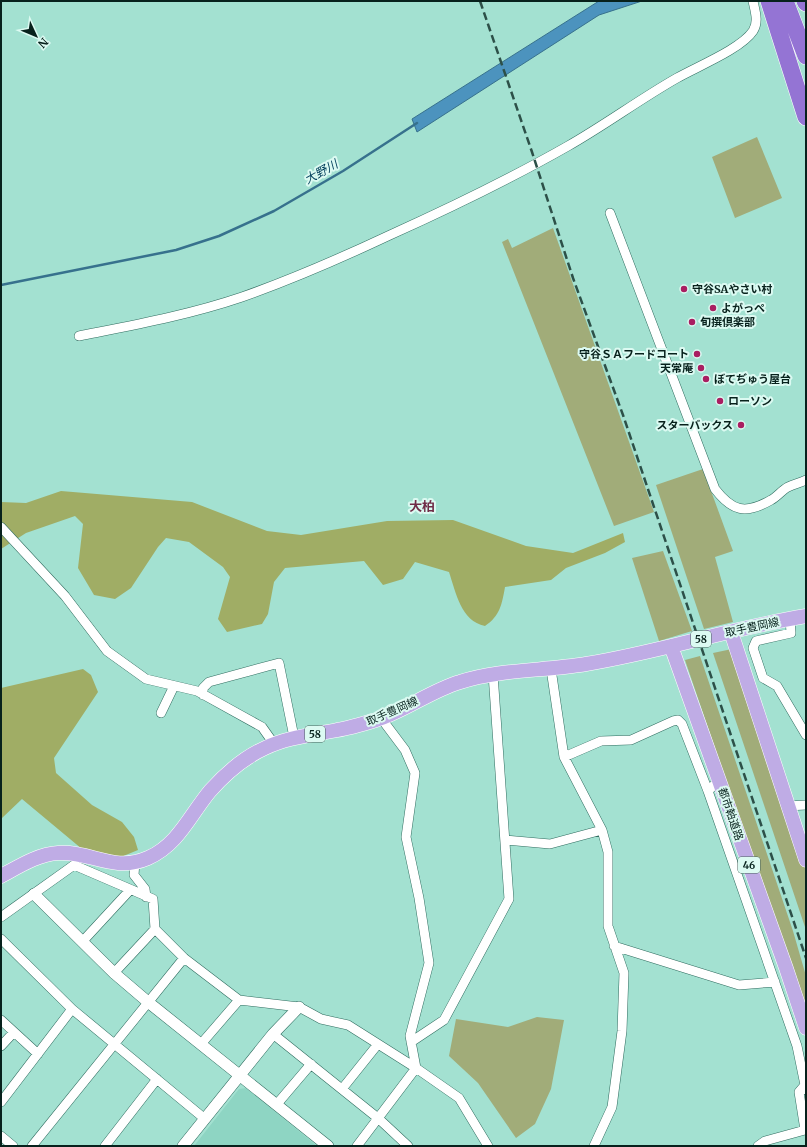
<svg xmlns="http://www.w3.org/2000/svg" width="807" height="1147" font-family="Merriweather,'Noto Sans JP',serif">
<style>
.built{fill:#8ed5c3}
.green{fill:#a1ac79}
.forest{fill:#a0ad65}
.water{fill:#4c93be;stroke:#37718d}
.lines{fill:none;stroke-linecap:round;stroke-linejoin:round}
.stream{stroke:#37718d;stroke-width:2.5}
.minor-casing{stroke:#306d60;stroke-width:10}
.tertiary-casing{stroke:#306d60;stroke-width:12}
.primary-casing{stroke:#fff;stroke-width:15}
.motorway-casing{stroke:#fff;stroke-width:18}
.minor{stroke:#fff;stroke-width:9}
.tertiary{stroke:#fff;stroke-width:11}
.primary{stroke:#bface5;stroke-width:14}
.motorway{stroke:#9474d4;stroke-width:17}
.rail{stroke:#2d5048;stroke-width:2.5;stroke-dasharray:8 4;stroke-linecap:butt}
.poi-dot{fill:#a91e61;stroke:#dcfaf2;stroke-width:1.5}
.labels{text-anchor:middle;stroke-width:4;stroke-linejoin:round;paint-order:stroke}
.shield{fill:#dcfaf2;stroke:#47625c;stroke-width:1}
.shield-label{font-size:10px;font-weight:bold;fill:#07211c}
.poi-label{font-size:11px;font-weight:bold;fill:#07211c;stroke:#dcfaf2;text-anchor:start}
.street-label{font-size:11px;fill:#07211c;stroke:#dcfaf2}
.water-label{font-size:12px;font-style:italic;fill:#003d5a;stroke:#dcfaf2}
.quarter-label{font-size:13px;font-weight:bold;fill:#6f2c47;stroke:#dcfaf2}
</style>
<rect width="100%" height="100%" fill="#a3e1d1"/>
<path class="built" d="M246,1088L317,1146H194L239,1089Z"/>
<path class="green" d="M757,137L782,198L735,218L712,157Z
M553,228L654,512L614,526L502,242L508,239L512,248Z
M703,469L733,551L715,557L733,622L704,629L656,485Z
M663,551L692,631L659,641L632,558Z
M732,649L806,868V930L713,653Z
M700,656L793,931L806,976V1016L685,660Z
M537,1017L564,1020L551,1089L535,1124L516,1138L478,1083L449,1056L456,1019L508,1027Z"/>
<path class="forest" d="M61,491L192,502L267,531L301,535L387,521L453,520L526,546L573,553L623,533L625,542L605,553L566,568L551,580L505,587C502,604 500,616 485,626C461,621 456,593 449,572L415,562L403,579L383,585L364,561L285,568L274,582L268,614L262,624L227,632L218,619L230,577L223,567L189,542L166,538L158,547L131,588L115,599L94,595L78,568L83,524L75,516L26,533L1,549V502L26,503Z
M83,669L91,675L98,692L54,758L56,773L92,805L122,822L134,837L138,850L121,857L82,849L22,799L1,819V688Z"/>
<path class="water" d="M599,1H642L599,15L417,132L412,119Z"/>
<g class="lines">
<path class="stream" d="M1,285L176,250L219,236L274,211L343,171L417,123"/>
<defs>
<path id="minor" d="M610,213L715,489C732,511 745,515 771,500C777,497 782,490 788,487C794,484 800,483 806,480
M79,336C134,325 189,315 242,297C293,279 341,258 390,235C450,208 510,179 568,146C605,125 640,99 677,78C696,67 741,49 753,31C759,22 755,11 753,1
M1,527L65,596L107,651L146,679L197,691L262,727L274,744
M790,619L791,633L756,641L753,648L763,678L777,686L806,735
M551,669L564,757L602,830L608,852V926L624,973L622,1031L612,1107L594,1146
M203,695V688L209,682L279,663L294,737
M161,713L174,686
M564,757L601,741L631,740L673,721L678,720L682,724L708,791
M720,783L714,785L708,791L797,1046L806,1090
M787,806L806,805
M505,840L550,844L602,830
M135,862L134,875L145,889L146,897
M1,917L74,865L153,899L155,929L184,958L239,1000L299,1007L321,1019L348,1025L416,1068L459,1098L488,1146
M1,939L72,1009L1,1102
M82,942L130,890
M614,946L739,985L775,982
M114,973L155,929
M72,1009L205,1119
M1,1020L38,1054
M273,1034L379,1119L408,1146
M411,1042L444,1020L509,899L493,674
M201,1044L239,1000
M1,1046L14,1032
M342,1089L378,1044
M277,1104L311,1064
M1,1136L13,1146
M32,1146L184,958
M105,1146L157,1079
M357,1146L416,1068L410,1036L429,963L419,898L406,837L415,773L405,750L381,718
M758,1146L765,1141L805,1130L799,1092L805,1085"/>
<path id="tertiary" d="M34,894L114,973L148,1002L328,1146
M183,1146L273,1034L299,1007"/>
<path id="primary" d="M731,632L806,860
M671,646L786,968L806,1028
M1,876C18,867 38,854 58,853C92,851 113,873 148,858C178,845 190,815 210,791C226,773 243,758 265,748C288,737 313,735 337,730C350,728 363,724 376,720C405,711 430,691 460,682C500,669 545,671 586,664C660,652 732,628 806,616"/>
<path id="motorway" d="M769,1L806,117
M785,1L806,56
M805,1L806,3"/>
</defs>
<use href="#minor" class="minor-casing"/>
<use href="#tertiary" class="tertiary-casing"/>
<use href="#primary" class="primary-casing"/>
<use href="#motorway" class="motorway-casing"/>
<use href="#minor" class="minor"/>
<use href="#tertiary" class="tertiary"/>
<use href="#primary" class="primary"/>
<use href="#motorway" class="motorway"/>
<path class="rail" d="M480,1L532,152L573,278L623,415L806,958"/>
</g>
<g class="poi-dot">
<circle cx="684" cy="289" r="4"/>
<circle cx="713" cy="308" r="4"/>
<circle cx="692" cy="322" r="4"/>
<circle cx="697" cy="354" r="4"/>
<circle cx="701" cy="368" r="4"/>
<circle cx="706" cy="379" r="4"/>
<circle cx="720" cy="401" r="4"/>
<circle cx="741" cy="425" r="4"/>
</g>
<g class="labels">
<g class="shield">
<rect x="691" y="631" width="20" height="16" rx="3"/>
<rect x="305" y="726" width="20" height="16" rx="3"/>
<rect x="738" y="857" width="22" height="16" rx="3"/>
</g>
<g class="shield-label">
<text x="701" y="643">58</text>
<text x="315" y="738">58</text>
<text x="749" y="869">46</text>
</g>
<g class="poi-label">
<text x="692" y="293">守谷SAやさい村</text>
<text x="721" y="312">よがっぺ</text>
<text x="700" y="326">旬撰倶楽部</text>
<text x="689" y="358" text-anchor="end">守谷ＳＡフードコート</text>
<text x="693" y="372" text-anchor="end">天常庵</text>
<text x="714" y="383">ぼてぢゅう屋台</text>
<text x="728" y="405">ローソン</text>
<text x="733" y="429" text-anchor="end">スターバックス</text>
</g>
<g class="street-label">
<text transform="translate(752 627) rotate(-12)" y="4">取手豊岡線</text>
<text transform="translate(392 711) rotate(-24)" y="4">取手豊岡線</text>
<text transform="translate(731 814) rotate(71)" y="4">都市軸道路</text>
</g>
<g class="water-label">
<text transform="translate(321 172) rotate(-29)" y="4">大野川</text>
</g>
<g class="quarter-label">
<text x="422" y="511">大柏</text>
</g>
</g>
<rect width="807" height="1147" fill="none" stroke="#07211c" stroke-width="4"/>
<g transform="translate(36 36) rotate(134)" stroke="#dcfaf2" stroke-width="3" paint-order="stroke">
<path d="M0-3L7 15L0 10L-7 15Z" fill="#07211c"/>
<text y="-6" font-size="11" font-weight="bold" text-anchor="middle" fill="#07211c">N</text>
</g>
</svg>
